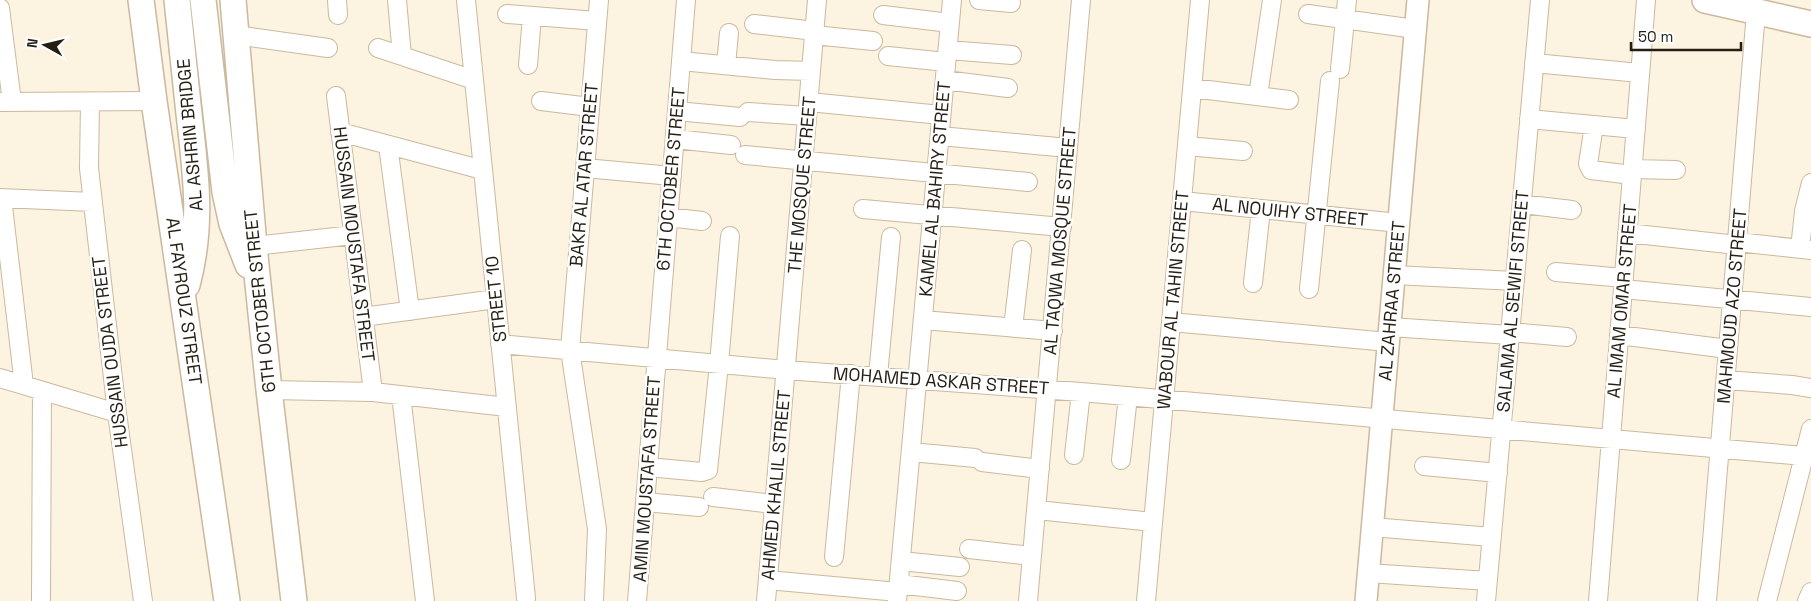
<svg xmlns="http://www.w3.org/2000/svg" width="1811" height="601" font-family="'Space Grotesk',sans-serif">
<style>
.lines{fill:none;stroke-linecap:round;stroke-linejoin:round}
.minor-casing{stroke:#cab99d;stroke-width:20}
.tertiary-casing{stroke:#cab99d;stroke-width:24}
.secondary-casing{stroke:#cab99d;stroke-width:28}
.minor{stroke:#fff;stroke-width:18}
.tertiary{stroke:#fff;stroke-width:21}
.secondary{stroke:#fff;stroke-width:25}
.labels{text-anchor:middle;stroke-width:5;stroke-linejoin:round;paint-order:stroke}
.street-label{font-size:18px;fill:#241e13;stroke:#fff}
</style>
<rect width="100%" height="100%" fill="#fdf3e1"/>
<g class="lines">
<defs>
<path id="minor" d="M337,0L338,15
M397,0L402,56
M466,0L526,598
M979,0L1011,3
M0,8L12,102
M507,14L597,21
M1308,14L1415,29
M883,15L950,23
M754,24L815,31
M236,35L328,48
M814,35L873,41
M378,48L474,80
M948,50L1012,55
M888,56L946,62
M681,61L775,70L811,71
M1534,63L1640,73
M528,65L532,16
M726,65L729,33
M1340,69L1347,0
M945,80L1008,88
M1192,88L1289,100
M336,96L373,392
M1258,96L1272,0
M541,101L590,107
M0,102L154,101
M90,102L89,168L117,413L143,601
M809,102L941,115
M677,111L740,117
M748,112L807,116
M1529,119L1636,129
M1594,125L1588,164L1591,170L1632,175
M340,132L483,170
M940,136L1068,148
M675,139L731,145
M388,145L410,311
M1187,146L1243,151
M745,155L1028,182
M585,168L672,176
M1632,169L1676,170
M0,198L93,202
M2,198L24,385
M1182,201L1399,223
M1522,204L1572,210
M863,209L1062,227
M668,217L702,221
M1627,233L1737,245
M1737,242L1811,250
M254,246L353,235
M1800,249L1804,211L1811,183
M1556,272L1624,278
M1394,275L1515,281
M1253,283L1261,209
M1309,289L1330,81
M1623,289L1811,307
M363,317L496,299
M923,320L1053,331
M1171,322L1388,342
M1390,327L1510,335
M1013,328L1022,250
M1510,332L1567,337
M1619,335L1728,349
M500,344L786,370L1081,392L1804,456
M878,376L891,237
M0,378L117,413
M1726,380L1792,385L1811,388
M269,390L373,392L507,407
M401,395L425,601
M911,452L975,458
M1074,455L1081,392
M1121,460L1128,396
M982,462L1040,469
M1424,466L1498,473
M648,467L702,472L708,470L719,364L730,236
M713,497L774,504
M645,502L699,507
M1037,510L1153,522
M1372,527L1492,537
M969,549L1032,556
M834,557L851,374
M901,561L960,567
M1368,573L1488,581
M768,580L898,592
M899,584L957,591
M41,601L42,391
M594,601L597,529L570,350L599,0
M637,601L686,0
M766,601L817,0
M897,601L952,0
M1028,601L1081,0
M1146,601L1200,0
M1486,601L1540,0
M1598,601L1646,0
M1707,601L1756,12
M1767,601L1811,429
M1807,601L1811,592"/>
<path id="tertiary" d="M1366,601L1418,0"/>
<path id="secondary" d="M141,0L154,101L227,601
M177,0C181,38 185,76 189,114C196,175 203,225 187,285
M203,0L225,192L232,224L248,265
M233,0L254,246L269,390L294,601
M1705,0L1811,24"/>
</defs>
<use href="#minor" class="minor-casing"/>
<use href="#tertiary" class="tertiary-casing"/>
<use href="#secondary" class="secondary-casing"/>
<use href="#minor" class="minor"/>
<use href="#tertiary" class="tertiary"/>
<use href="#secondary" class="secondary"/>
</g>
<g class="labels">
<g class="street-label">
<text transform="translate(190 135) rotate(-95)" y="6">AL ASHRIN BRIDGE</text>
<text transform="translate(584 175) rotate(-85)" y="6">BAKR AL ATAR STREET</text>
<text transform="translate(671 179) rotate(-85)" y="6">6TH OCTOBER STREET</text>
<text transform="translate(802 185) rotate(-85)" y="6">THE MOSQUE STREET</text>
<text transform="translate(935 189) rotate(-85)" y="6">KAMEL AL BAHIRY STREET</text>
<text transform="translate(1290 212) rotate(6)" y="6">AL NOUIHY STREET</text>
<text transform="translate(1060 241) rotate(-85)" y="6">AL TAQWA MOSQUE STREET</text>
<text transform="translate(354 244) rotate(83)" y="6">HUSSAIN MOUSTAFA STREET</text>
<text transform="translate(496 299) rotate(-96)" y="6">STREET 10</text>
<text transform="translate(1173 300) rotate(-85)" y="6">WABOUR AL TAHIN STREET</text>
<text transform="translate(184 301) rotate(82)" y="6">AL FAYROUZ STREET</text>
<text transform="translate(260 301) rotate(-96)" y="6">6TH OCTOBER STREET</text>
<text transform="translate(1392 301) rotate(-85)" y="6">AL ZAHRAA STREET</text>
<text transform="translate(1513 301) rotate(-85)" y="6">SALAMA AL SEWIFI STREET</text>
<text transform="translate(1622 301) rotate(-85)" y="6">AL IMAM OMAR STREET</text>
<text transform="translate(1732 306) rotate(-85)" y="6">MAHMOUD AZO STREET</text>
<text transform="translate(110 352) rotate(-97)" y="6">HUSSAIN OUDA STREET</text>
<text transform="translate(941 381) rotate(4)" y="6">MOHAMED ASKAR STREET</text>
<text transform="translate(647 479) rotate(-86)" y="6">AMIN MOUSTAFA STREET</text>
<text transform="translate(776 485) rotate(-85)" y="6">AHMED KHALIL STREET</text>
</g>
</g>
<g transform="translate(45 45) rotate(278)" stroke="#ffffff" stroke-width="4" paint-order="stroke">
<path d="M0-4L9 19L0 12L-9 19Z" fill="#241e13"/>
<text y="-8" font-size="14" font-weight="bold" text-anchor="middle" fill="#241e13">N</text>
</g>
<path d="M1631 42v8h110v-8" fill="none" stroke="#241e13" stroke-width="2.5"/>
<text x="1638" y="42" font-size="15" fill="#241e13" stroke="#ffffff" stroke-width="4" paint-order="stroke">50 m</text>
</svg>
